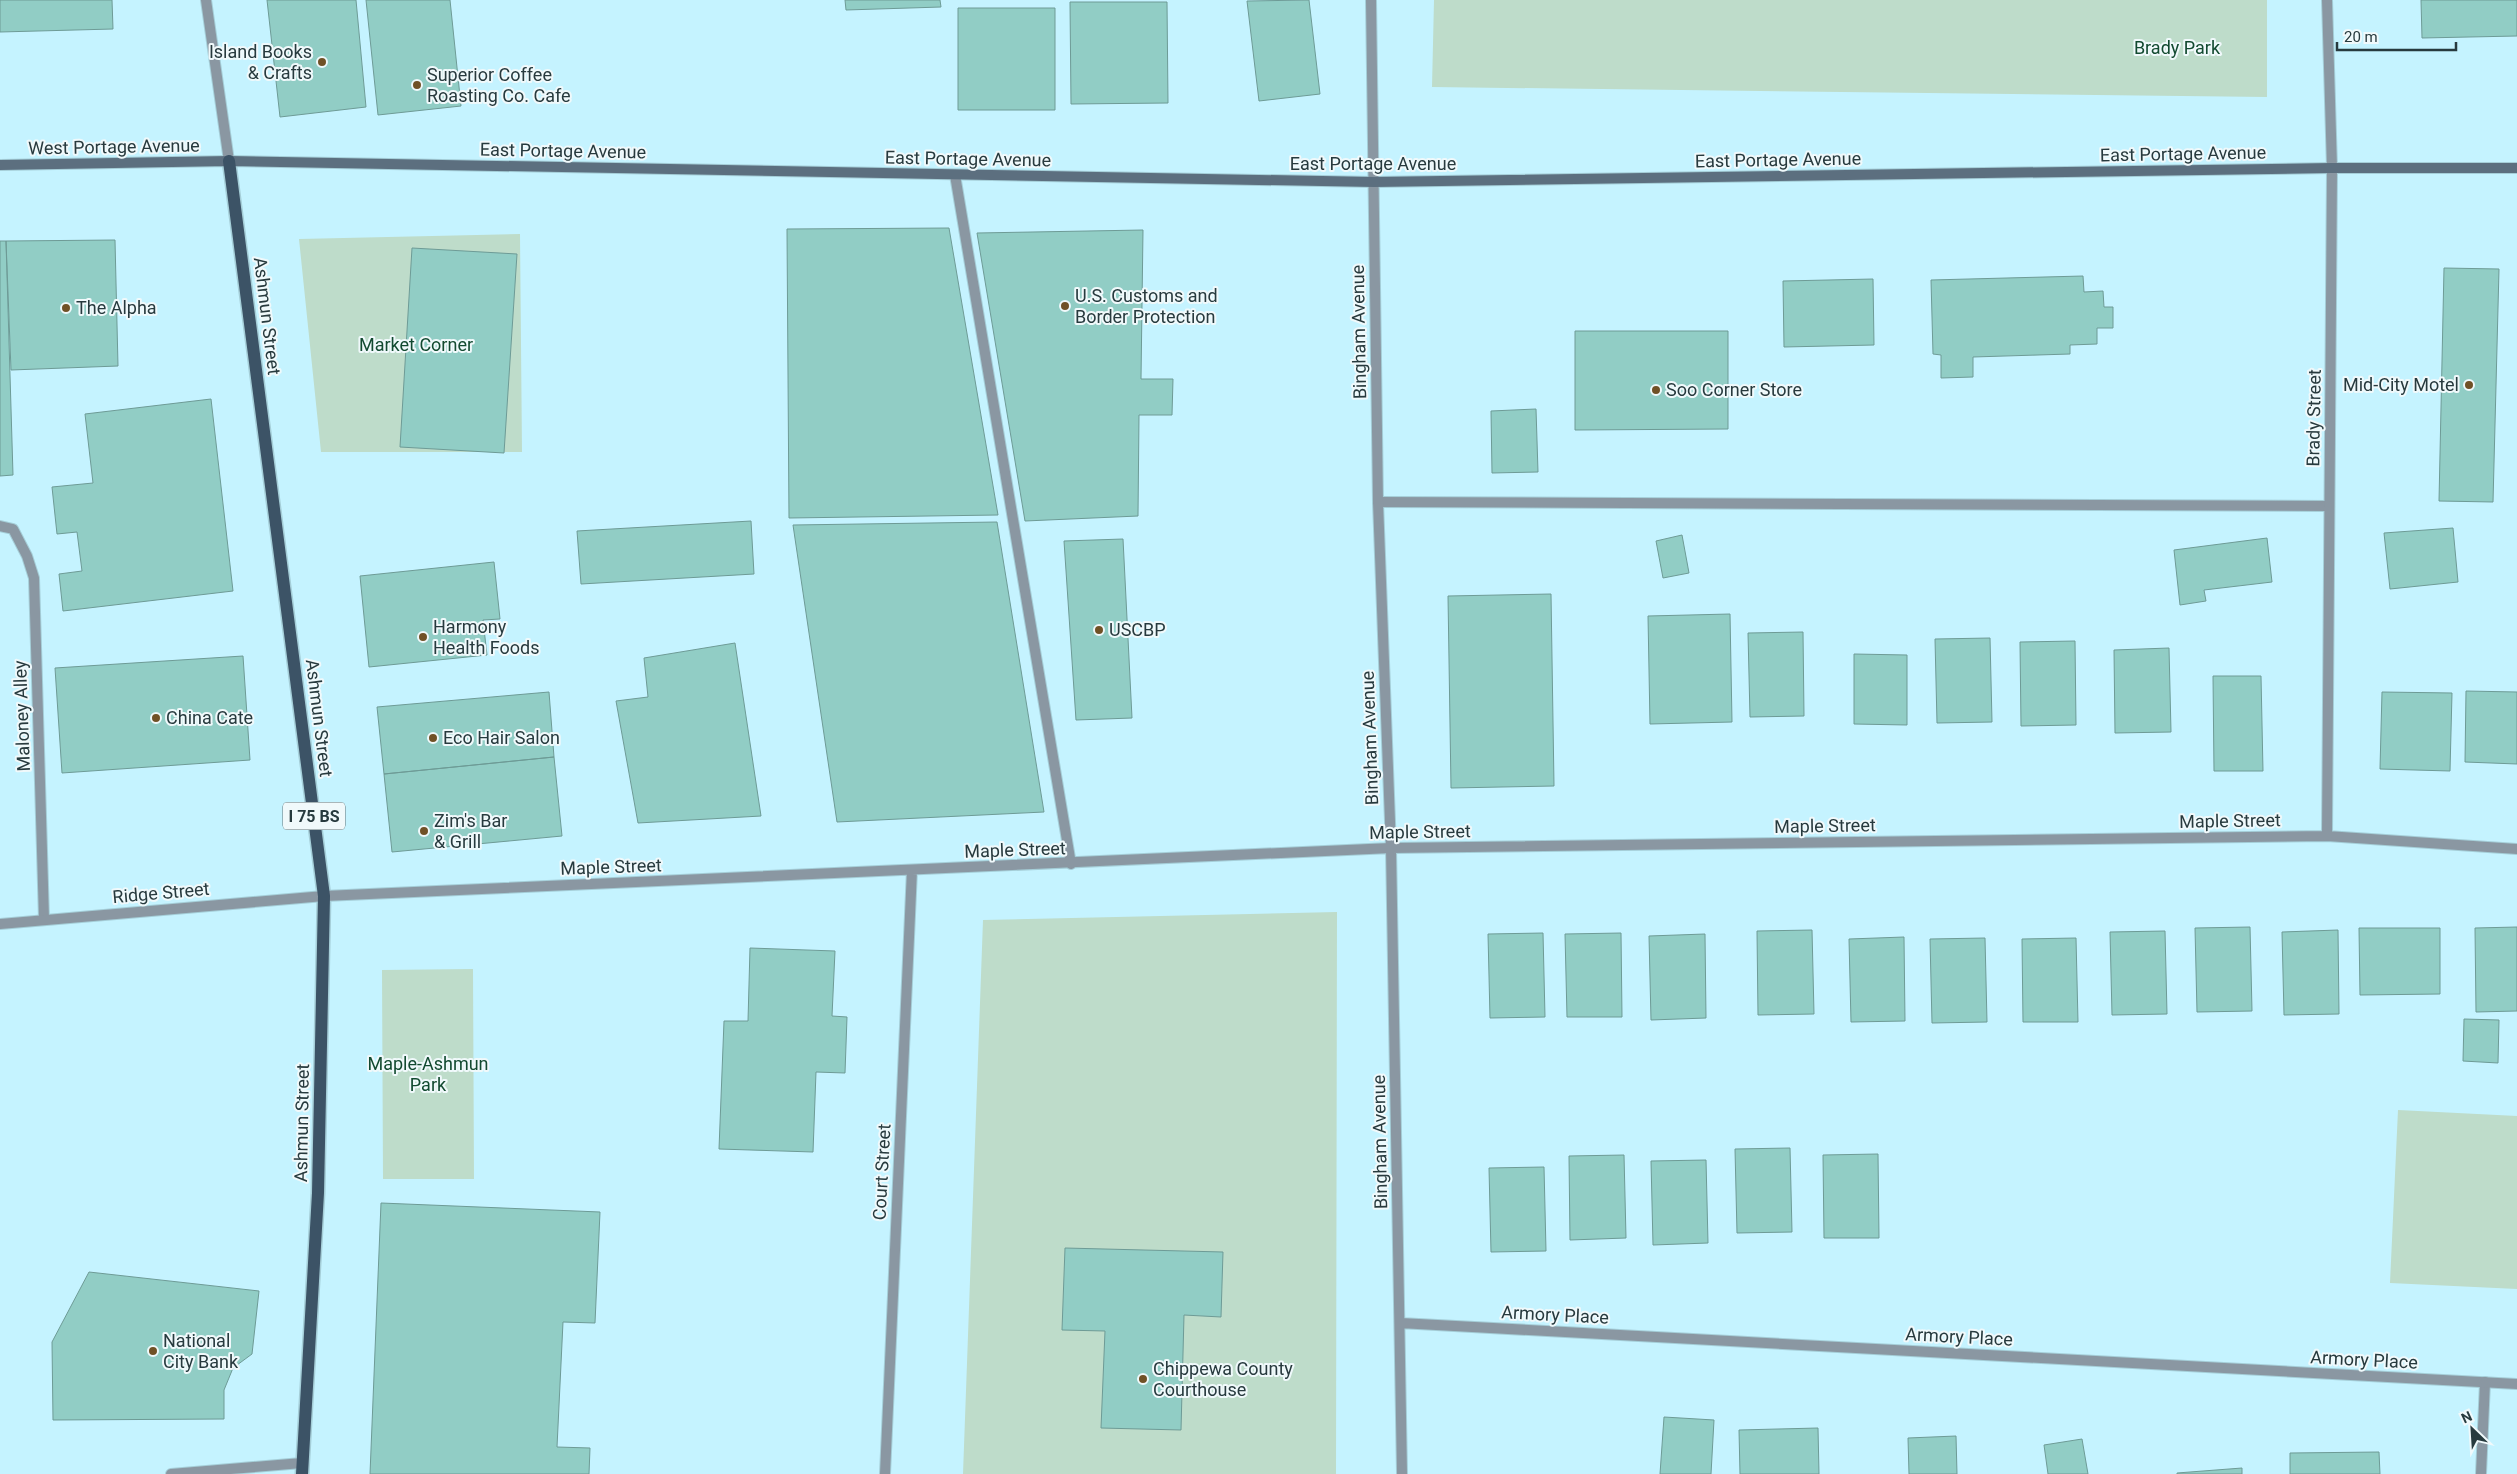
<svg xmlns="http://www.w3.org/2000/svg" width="2517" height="1474" font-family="Roboto,sans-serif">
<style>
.green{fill:#bedcca}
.building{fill:#91cdc5;stroke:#6e9b96}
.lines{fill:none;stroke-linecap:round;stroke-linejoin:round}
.lane-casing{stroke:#a5ced8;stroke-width:12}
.street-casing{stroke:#a5ced8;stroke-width:12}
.secondary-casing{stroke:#a5ced8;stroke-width:12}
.primary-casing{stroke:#a5ced8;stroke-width:15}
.lane{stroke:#8a97a2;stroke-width:10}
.street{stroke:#8a97a2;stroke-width:10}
.secondary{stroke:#5c6f7f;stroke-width:10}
.primary{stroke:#3c5366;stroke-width:12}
.poi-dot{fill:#705126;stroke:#f0f9fb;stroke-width:2}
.labels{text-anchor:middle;stroke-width:4;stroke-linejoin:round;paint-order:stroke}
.shield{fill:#f0f9fb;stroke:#637377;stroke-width:1}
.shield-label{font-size:16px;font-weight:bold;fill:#273a3e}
.park-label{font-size:18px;fill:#124a30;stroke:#f0f9fb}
.poi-label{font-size:18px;fill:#273a3e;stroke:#f0f9fb;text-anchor:start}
.street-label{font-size:18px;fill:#273a3e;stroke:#f0f9fb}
</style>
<rect width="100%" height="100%" fill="#c5f3ff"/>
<path class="green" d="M1434,0H2267V97L1432,87Z
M520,234L522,452H321L299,239Z
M1337,912L1336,1474H963L983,920Z
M473,969L474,1179H383L382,970Z
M2398,1110L2517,1116V1289L2390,1283Z"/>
<path class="building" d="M0,0H112L113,29L0,32Z
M267,0H356L366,107L280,117Z
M366,0H450L461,106L378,115Z
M845,0H940L941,7L846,10Z
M1309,0L1320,94L1259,101L1247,1Z
M2421,0H2517V36L2422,38Z
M1070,2H1167L1168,103L1071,104Z
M958,8H1055V110H958Z
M949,228L998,515L789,518L787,229Z
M1143,230L1141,379H1173L1172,415H1139L1138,516L1025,521L977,233Z
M115,240L118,366L11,370L6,241Z
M0,241H6L13,475L0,476Z
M412,248L517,254L504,453L400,447Z
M2444,268L2499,269L2493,502L2439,501Z
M2083,276L2084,292L2103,291L2104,307H2113V328H2097V344L2070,345V354L1973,357V377L1941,378V355L1933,354L1931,280Z
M1873,279L1874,345L1784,347L1783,281Z
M1575,331H1728V429L1575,430Z
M211,399L233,591L63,611L59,574L82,571L77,532L57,534L52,487L93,483L85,414Z
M1536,409L1538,472L1492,473L1491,411Z
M751,521L754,574L581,584L577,531Z
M997,522L1044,812L837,822L793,525Z
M2453,528L2458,582L2390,589L2384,533Z
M1682,535L1689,573L1663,578L1656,541Z
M2267,538L2272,582L2204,590L2206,601L2180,605L2174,550Z
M1123,539L1132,718L1076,720L1064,541Z
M494,562L500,619L483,620L487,655L369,667L360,576Z
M1551,594L1554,786L1451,788L1448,596Z
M1730,614L1732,722L1650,724L1648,616Z
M1803,632L1804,716L1750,717L1748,633Z
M1990,638L1992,722L1937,723L1935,639Z
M2075,641L2076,725L2021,726L2020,642Z
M735,643L761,816L638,823L616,701L648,697L644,658Z
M2169,648L2171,732L2115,733L2114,650Z
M1854,654L1907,655V725L1854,724Z
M243,656L250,760L62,773L55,668Z
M2213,676H2261L2263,771H2214Z
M2466,691L2517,692V764L2465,762Z
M549,692L554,757L384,774L377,707Z
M2382,692L2452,693L2450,771L2380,769Z
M554,757L562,836L392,852L384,774Z
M2250,927L2252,1011L2197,1012L2195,928Z
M2517,927V1011L2476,1012L2475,928Z
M2359,928H2440V994L2360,995Z
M1812,930L1814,1014L1758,1015L1757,931Z
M2338,930L2339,1014L2284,1015L2282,932Z
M2165,931L2167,1014L2112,1015L2110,932Z
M1543,933L1545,1017L1490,1018L1488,934Z
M1621,933L1622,1017H1567L1565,934Z
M1705,934L1706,1018L1651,1020L1649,936Z
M1904,937L1905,1021L1851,1022L1849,939Z
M1985,938L1987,1022L1932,1023L1930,939Z
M2076,938L2078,1022H2023L2022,939Z
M750,948L835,951L832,1016L847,1017L845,1073L816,1072L813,1152L719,1149L724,1021H748Z
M2464,1019L2499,1020L2498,1063L2463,1061Z
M1790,1148L1792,1232L1737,1233L1735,1149Z
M1878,1154L1879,1238H1824L1823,1155Z
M1624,1155L1626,1238L1570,1240L1569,1156Z
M1706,1160L1708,1243L1653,1245L1651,1161Z
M1544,1167L1546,1251L1491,1252L1489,1168Z
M381,1203L600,1212L595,1323L563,1322L557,1447L590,1448L589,1474H370Z
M1065,1248L1223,1252L1221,1317L1184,1315L1181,1430L1101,1428L1105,1331L1062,1330Z
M89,1272L259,1291L252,1354L233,1368L224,1390V1419L53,1420L52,1342Z
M1664,1417L1714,1420L1711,1474H1660Z
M1818,1428L1819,1474H1740L1739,1430Z
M1956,1436L1957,1474H1909L1908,1438Z
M2082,1439L2088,1474H2048L2044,1445Z
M2379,1452L2380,1474H2290V1453Z
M2242,1468V1474H2177V1473Z"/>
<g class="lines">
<defs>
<path id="lane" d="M955,175L1071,864
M1378,502L2329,506
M0,526L13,529L27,556L34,578L44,919
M2481,1474L2485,1382"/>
<path id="street" d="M206,0L229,161
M1371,0L1378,502L1391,848L1402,1474
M2327,836L2332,168L2327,0
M0,924L324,896L1391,848L2327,836L2517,849
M1400,1323L2517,1384
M171,1474L302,1463
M885,1474L912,870"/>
<path id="secondary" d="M0,165L229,161L1374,182L2332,168H2517"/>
<path id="primary" d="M229,161L324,896L318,1193L302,1474"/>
</defs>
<use href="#lane" class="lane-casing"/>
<use href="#street" class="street-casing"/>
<use href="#secondary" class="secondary-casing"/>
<use href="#primary" class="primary-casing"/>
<use href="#lane" class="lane"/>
<use href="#street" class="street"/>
<use href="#secondary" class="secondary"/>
<use href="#primary" class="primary"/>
</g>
<g class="poi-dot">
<circle cx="322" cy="62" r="5"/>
<circle cx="417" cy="85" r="5"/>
<circle cx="1065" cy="306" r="5"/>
<circle cx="66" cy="308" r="5"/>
<circle cx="2469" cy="385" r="5"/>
<circle cx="1656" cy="390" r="5"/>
<circle cx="1099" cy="630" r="5"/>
<circle cx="423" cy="637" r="5"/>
<circle cx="156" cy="718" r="5"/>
<circle cx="433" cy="738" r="5"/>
<circle cx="424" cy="831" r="5"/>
<circle cx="153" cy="1351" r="5"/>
<circle cx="1143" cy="1379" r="5"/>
</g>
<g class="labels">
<rect class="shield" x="283" y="802.5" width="62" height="27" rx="4"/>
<g class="shield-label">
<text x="314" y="822">I 75 BS</text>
</g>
<g class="park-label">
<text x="2177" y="54">Brady Park</text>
<text x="416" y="351">Market Corner</text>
<text x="428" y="1070">Maple-Ashmun<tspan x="428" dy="21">Park</tspan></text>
</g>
<g class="poi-label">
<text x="312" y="58" text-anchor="end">Island Books<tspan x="312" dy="21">&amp; Crafts</tspan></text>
<text x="427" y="81">Superior Coffee<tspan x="427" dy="21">Roasting Co. Cafe</tspan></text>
<text x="1075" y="302">U.S. Customs and<tspan x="1075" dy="21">Border Protection</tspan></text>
<text x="76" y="314">The Alpha</text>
<text x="2459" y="391" text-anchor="end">Mid-City Motel</text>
<text x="1666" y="396">Soo Corner Store</text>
<text x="433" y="633">Harmony<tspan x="433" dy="21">Health Foods</tspan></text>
<text x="1109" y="636">USCBP</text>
<text x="166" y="724">China Cate</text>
<text x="443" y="744">Eco Hair Salon</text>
<text x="434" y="827">Zim's Bar<tspan x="434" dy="21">&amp; Grill</tspan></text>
<text x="163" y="1347">National<tspan x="163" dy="21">City Bank</tspan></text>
<text x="1153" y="1375">Chippewa County<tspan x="1153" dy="21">Courthouse</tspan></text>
</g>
<g class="street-label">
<text transform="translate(114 147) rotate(-1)" y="6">West Portage Avenue</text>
<text transform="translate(563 151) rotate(1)" y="6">East Portage Avenue</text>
<text transform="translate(2183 154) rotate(-1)" y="6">East Portage Avenue</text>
<text transform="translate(968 159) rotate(1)" y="6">East Portage Avenue</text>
<text transform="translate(1778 160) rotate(-1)" y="6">East Portage Avenue</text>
<text x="1373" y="170">East Portage Avenue</text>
<text transform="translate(267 316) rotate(83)" y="6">Ashmun Street</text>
<text transform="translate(1359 332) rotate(-91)" y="6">Bingham Avenue</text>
<text transform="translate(2314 418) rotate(-89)" y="6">Brady Street</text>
<text transform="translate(22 716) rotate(-92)" y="6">Maloney Alley</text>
<text transform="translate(319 718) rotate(83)" y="6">Ashmun Street</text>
<text transform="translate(1370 738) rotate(-92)" y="6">Bingham Avenue</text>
<text transform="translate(2230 821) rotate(-1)" y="6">Maple Street</text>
<text transform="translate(1825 826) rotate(-1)" y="6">Maple Street</text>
<text transform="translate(1420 832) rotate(-1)" y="6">Maple Street</text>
<text transform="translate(1015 850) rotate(-2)" y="6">Maple Street</text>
<text transform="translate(611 867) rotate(-2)" y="6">Maple Street</text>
<text transform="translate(161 893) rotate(-5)" y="6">Ridge Street</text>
<text transform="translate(302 1123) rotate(-89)" y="6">Ashmun Street</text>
<text transform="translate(1380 1142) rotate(-91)" y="6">Bingham Avenue</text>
<text transform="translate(882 1172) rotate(-87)" y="6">Court Street</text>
<text transform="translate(1555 1315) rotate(3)" y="6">Armory Place</text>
<text transform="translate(1959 1337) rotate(3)" y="6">Armory Place</text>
<text transform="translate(2364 1360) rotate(3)" y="6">Armory Place</text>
</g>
</g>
<g transform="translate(2472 1429) rotate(335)" stroke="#f0f9fb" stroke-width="4" paint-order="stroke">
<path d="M0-4L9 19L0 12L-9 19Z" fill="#273a3e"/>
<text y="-8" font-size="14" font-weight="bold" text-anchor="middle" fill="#273a3e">N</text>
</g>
<path d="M2337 42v8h119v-8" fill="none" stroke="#273a3e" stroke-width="2.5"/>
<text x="2344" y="42" font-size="15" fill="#273a3e" stroke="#f0f9fb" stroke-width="4" paint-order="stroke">20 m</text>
</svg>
